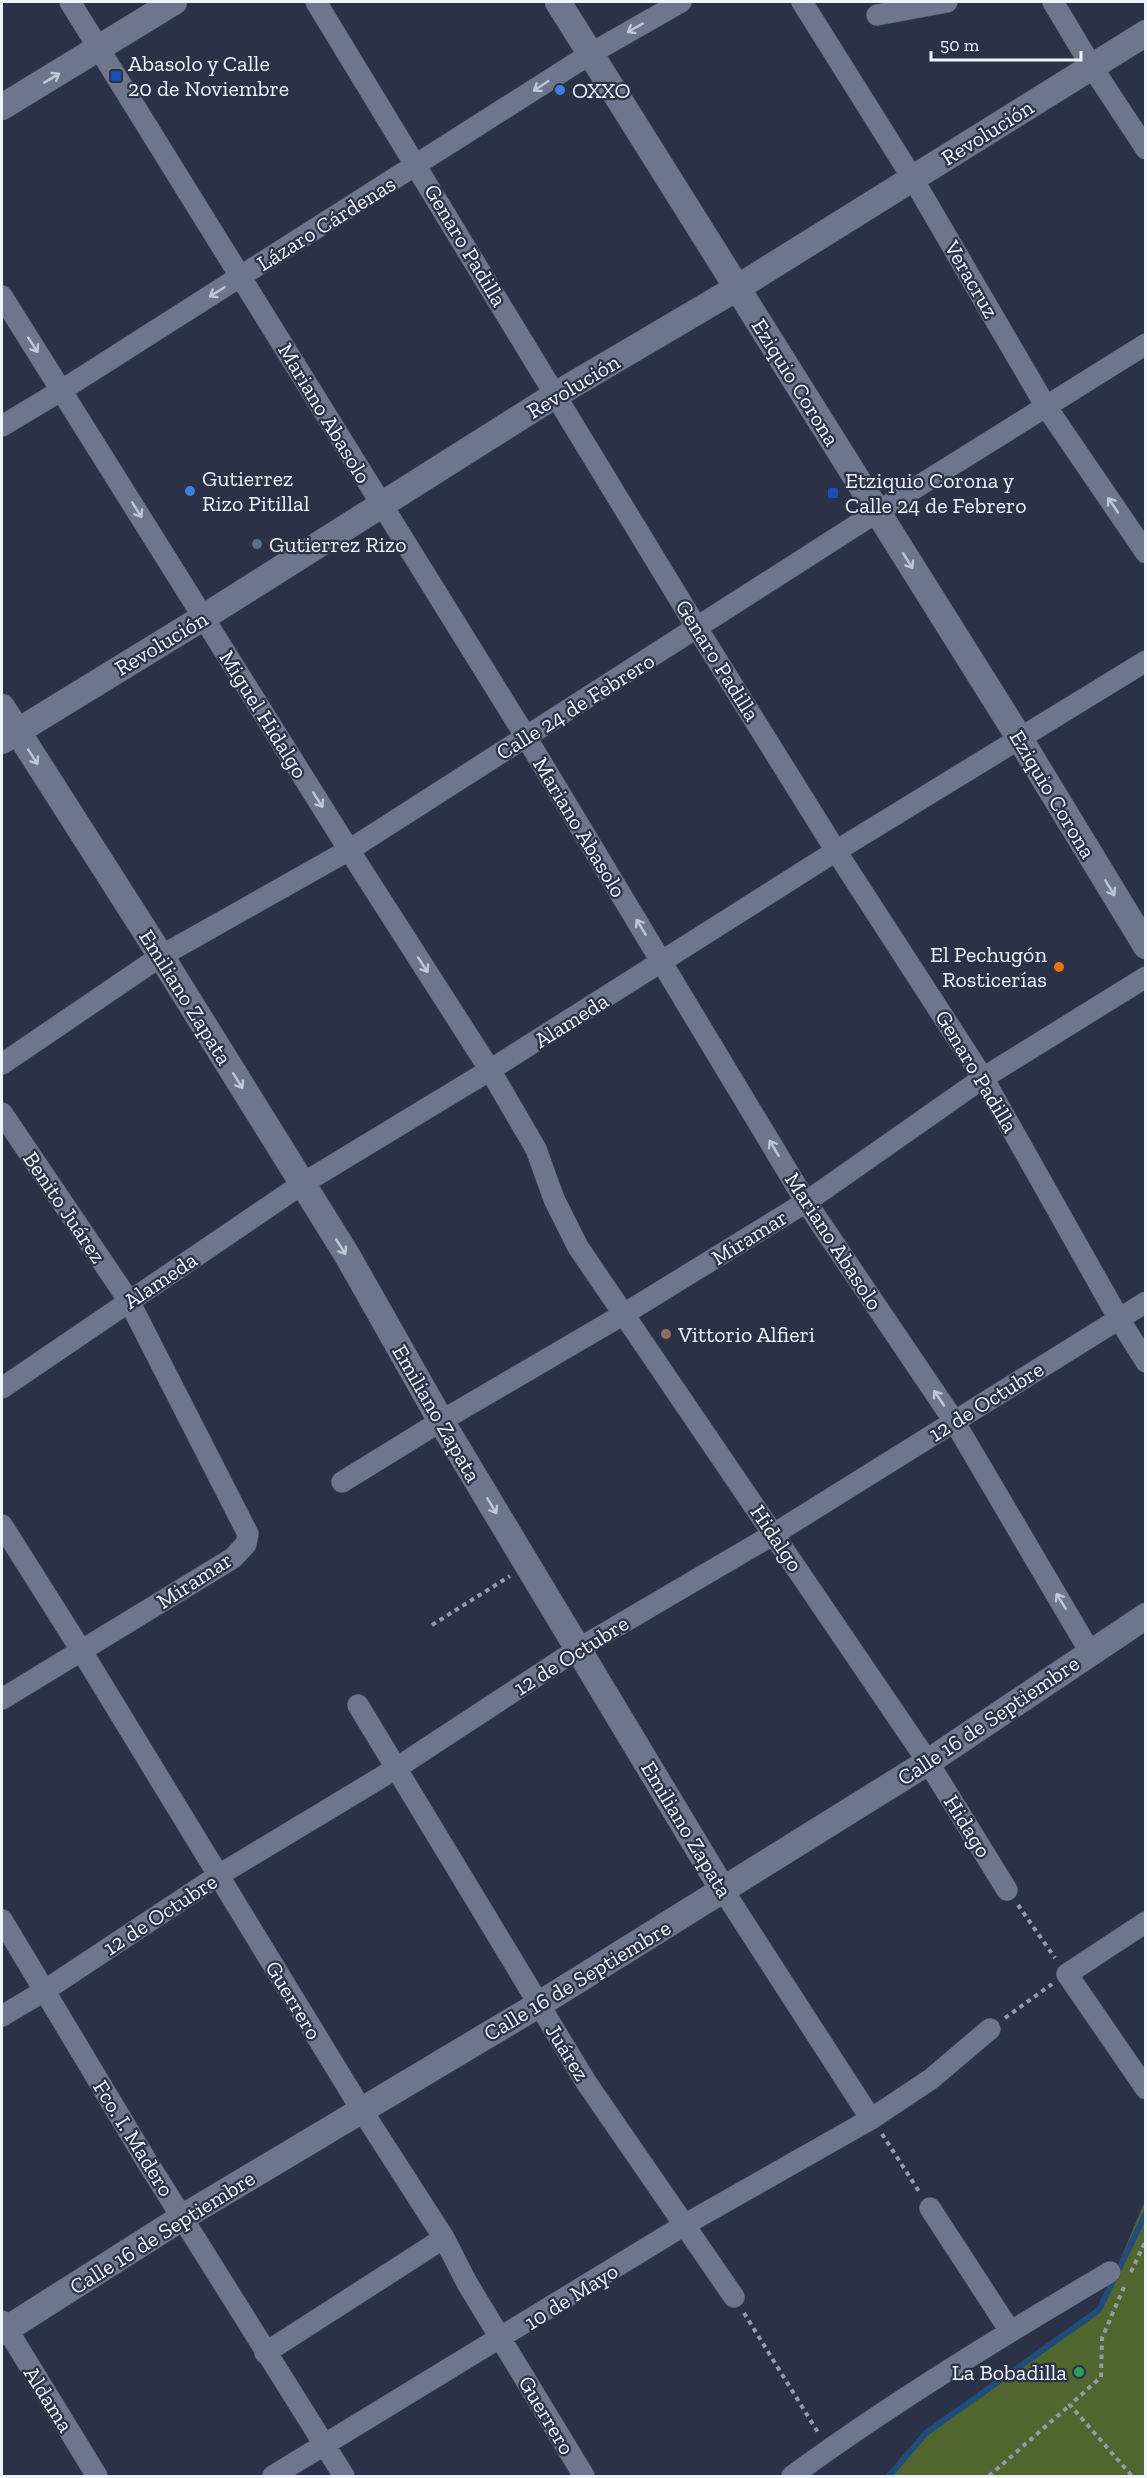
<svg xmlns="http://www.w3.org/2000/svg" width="1147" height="2478" font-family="'Zilla Slab',serif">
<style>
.green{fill:#51652f}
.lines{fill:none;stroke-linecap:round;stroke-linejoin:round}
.stream{stroke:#204c7a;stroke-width:6}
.minor-casing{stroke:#494e5f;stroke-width:22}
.tertiary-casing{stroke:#494e5f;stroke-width:27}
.path{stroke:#959aaa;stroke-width:4;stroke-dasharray:4.5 4.5;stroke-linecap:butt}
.minor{stroke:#6d768d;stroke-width:21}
.tertiary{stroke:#6d768d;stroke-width:26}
.oneway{stroke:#c2c7d6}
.transit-dot{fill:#1a4fb4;stroke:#2b3247;stroke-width:2}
.shop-dot{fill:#3f7fe0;stroke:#2b3247;stroke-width:2}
.service-dot{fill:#5c6f8a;stroke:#2b3247;stroke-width:2}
.food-dot{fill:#e8710a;stroke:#2b3247;stroke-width:2}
.education-dot{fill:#8d6e63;stroke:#2b3247;stroke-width:2}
.leisure-dot{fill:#2e9e5b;stroke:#2b3247;stroke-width:2}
.labels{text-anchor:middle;stroke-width:4.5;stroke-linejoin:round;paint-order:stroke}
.poi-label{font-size:22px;fill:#eff3fe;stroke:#2b3247;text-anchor:start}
.street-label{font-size:22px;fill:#eff3fe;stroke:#2b3247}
</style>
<rect width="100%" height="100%" fill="#2b3247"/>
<path class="green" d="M1145,2201V2476H889L926,2433L1099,2310Z"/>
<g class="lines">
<path class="stream" d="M889,2476L926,2433L1099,2310L1146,2213"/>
<defs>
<path id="minor" d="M70,2L526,737L806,1202L954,1421L1090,1652
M316,2L697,628L836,851L983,1078L1119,1319L1146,1362
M802,2L913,179L1045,405L1146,553
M1053,2L1092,67L1146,149
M877,15L947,2
M2,296L349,850L490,1070L536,1149L554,1199L578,1247L928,1762L1007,1890
M2,426L62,390L590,54L681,2
M2,1064L161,956L349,850L877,512L1146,344
M2,1113L129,1301L248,1534L246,1544L233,1558L2,1699
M2,1388L302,1184L490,1070L836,851L1146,661
M342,1482L441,1421L624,1314L806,1202L983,1078L1146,977
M2,1525L81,1650L361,2109L444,2238L467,2283L584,2476
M358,1705L586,2082L734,2297
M723,1890L871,2119
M2,1920L146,2160L344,2476
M1146,1922L1067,1974L1146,2089
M2,2016L44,1991L219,1875L395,1769L578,1649L774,1534L1146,1302
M930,2208L1010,2331
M2,2321L97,2476
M265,2353L444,2238
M273,2476L686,2224L871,2119L931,2079L990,2029
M792,2476C893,2402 1002,2336 1110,2272"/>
<path id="tertiary" d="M558,2L1020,739L1146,946
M2,107L174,2
M2,707L161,956L347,1255L441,1421L723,1890
M2,741L204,617L557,394L737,288L1146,33
M2,2332L183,2217L538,2005L928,1762L1146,1616"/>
</defs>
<use href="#minor" class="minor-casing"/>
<use href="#tertiary" class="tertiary-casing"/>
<path class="path" d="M432,1625L510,1576
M1018,1905L1055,1958
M1005,2018L1052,1984
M882,2134L920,2193
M1131,2272L1146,2240
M1124,2287L1102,2338L1101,2377L1070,2405L1132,2476
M744,2313L819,2434
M989,2476L1070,2405"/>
<use href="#minor" class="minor"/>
<use href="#tertiary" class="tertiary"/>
</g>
<defs><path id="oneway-shaft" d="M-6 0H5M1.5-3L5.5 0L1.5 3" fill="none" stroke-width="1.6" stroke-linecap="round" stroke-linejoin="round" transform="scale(1.5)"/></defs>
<g class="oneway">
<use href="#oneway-shaft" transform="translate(635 28) rotate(150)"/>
<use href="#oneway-shaft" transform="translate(52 78) rotate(-31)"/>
<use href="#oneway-shaft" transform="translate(541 86) rotate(147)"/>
<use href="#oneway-shaft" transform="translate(217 292) rotate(148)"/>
<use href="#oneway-shaft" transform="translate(33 345) rotate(57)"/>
<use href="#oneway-shaft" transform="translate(1113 505) rotate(-124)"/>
<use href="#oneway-shaft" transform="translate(137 510) rotate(58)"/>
<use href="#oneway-shaft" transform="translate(908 561) rotate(58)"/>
<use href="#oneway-shaft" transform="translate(33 757) rotate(57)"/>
<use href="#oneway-shaft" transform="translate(318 800) rotate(58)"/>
<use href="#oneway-shaft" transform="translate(1110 888) rotate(59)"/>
<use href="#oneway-shaft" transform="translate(641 927) rotate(-121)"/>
<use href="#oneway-shaft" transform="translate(423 965) rotate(57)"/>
<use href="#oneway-shaft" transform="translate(238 1081) rotate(58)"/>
<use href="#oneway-shaft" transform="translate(774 1148) rotate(-121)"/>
<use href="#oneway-shaft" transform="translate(341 1247) rotate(58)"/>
<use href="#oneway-shaft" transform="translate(939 1398) rotate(-124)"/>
<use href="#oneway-shaft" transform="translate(492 1506) rotate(59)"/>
<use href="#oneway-shaft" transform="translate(1061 1601) rotate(-121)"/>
</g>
<g class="transit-dot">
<rect x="110" y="70" width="12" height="12" rx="3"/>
<rect x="827" y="487" width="12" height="12" rx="3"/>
</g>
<g class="shop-dot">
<circle cx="560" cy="90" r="6"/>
<circle cx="190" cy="491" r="6"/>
</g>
<circle class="service-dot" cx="257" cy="544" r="6"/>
<circle class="food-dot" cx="1059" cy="967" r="6"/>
<circle class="education-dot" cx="666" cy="1334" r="6"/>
<circle class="leisure-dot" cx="1079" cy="2372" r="6"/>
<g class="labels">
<g class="poi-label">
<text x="128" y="71">Abasolo y Calle<tspan x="128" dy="25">20 de Noviembre</tspan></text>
<text x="572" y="98">OXXO</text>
<text x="202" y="486">Gutierrez<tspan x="202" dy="25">Rizo Pitillal</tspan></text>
<text x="845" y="488">Etziquio Corona y<tspan x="845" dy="25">Calle 24 de Febrero</tspan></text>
<text x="269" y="552">Gutierrez Rizo</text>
<text x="1047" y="962" text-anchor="end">El Pechugón<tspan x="1047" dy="25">Rosticerías</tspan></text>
<text x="678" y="1342">Vittorio Alfieri</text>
<text x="1067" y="2380" text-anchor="end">La Bobadilla</text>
</g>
<g class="street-label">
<text transform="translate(987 132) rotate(-32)" y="8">Revolución</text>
<text transform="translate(326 223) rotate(-32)" y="8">Lázaro Cárdenas</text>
<text transform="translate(466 245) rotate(59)" y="8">Genaro Padilla</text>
<text transform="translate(972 279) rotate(60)" y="8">Veracruz</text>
<text transform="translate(796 382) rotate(58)" y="8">Eziquio Corona</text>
<text transform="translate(573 386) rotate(-31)" y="8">Revolución</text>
<text transform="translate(325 413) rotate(59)" y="8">Mariano Abasolo</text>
<text transform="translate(161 643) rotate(-31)" y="8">Revolución</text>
<text transform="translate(718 660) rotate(58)" y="8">Genaro Padilla</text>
<text transform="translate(575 706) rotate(-32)" y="8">Calle 24 de Febrero</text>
<text transform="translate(264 714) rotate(58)" y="8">Miguel Hidalgo</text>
<text transform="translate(1053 794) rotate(59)" y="8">Eziquio Corona</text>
<text transform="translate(580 827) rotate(59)" y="8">Mariano Abasolo</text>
<text transform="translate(186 997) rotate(58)" y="8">Emiliano Zapata</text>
<text transform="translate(571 1020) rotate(-32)" y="8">Alameda</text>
<text transform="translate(977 1071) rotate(59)" y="8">Genaro Padilla</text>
<text transform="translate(65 1207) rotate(56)" y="8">Benito Juárez</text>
<text transform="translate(749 1237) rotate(-32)" y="8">Miramar</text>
<text transform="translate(834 1241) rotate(57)" y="8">Mariano Abasolo</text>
<text transform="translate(160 1280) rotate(-34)" y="8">Alameda</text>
<text transform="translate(986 1401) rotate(-32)" y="8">12 de Octubre</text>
<text transform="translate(437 1413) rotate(60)" y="8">Emiliano Zapata</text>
<text transform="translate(777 1538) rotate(56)" y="8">Hidalgo</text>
<text transform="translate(194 1580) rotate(-33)" y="8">Miramar</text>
<text transform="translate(571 1655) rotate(-32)" y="8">12 de Octubre</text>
<text transform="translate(988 1720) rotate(-34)" y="8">Calle 16 de Septiembre</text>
<text transform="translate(968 1826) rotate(58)" y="8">Hidago</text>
<text transform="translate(687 1829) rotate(59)" y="8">Emiliano Zapata</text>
<text transform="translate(160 1914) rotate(-33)" y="8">12 de Octubre</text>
<text transform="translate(577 1980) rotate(-31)" y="8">Calle 16 de Septiembre</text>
<text transform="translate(294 2000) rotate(59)" y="8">Guerrero</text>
<text transform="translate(568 2052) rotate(58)" y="8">Juárez</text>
<text transform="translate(134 2138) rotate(58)" y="8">Fco. I. Madero</text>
<text transform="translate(162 2232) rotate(-32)" y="8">Calle 16 de Septiembre</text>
<text transform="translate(571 2296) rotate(-32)" y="8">10 de Mayo</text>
<text transform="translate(49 2399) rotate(58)" y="8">Aldama</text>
<text transform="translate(547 2415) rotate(59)" y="8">Guerrero</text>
</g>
</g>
<rect width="1147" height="2478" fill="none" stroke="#eff3fe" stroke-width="6"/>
<path d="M931 51v9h150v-9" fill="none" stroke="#eff3fe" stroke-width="3"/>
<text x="940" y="51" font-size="18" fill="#eff3fe" stroke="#2b3247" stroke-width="4.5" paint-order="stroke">50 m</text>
</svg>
